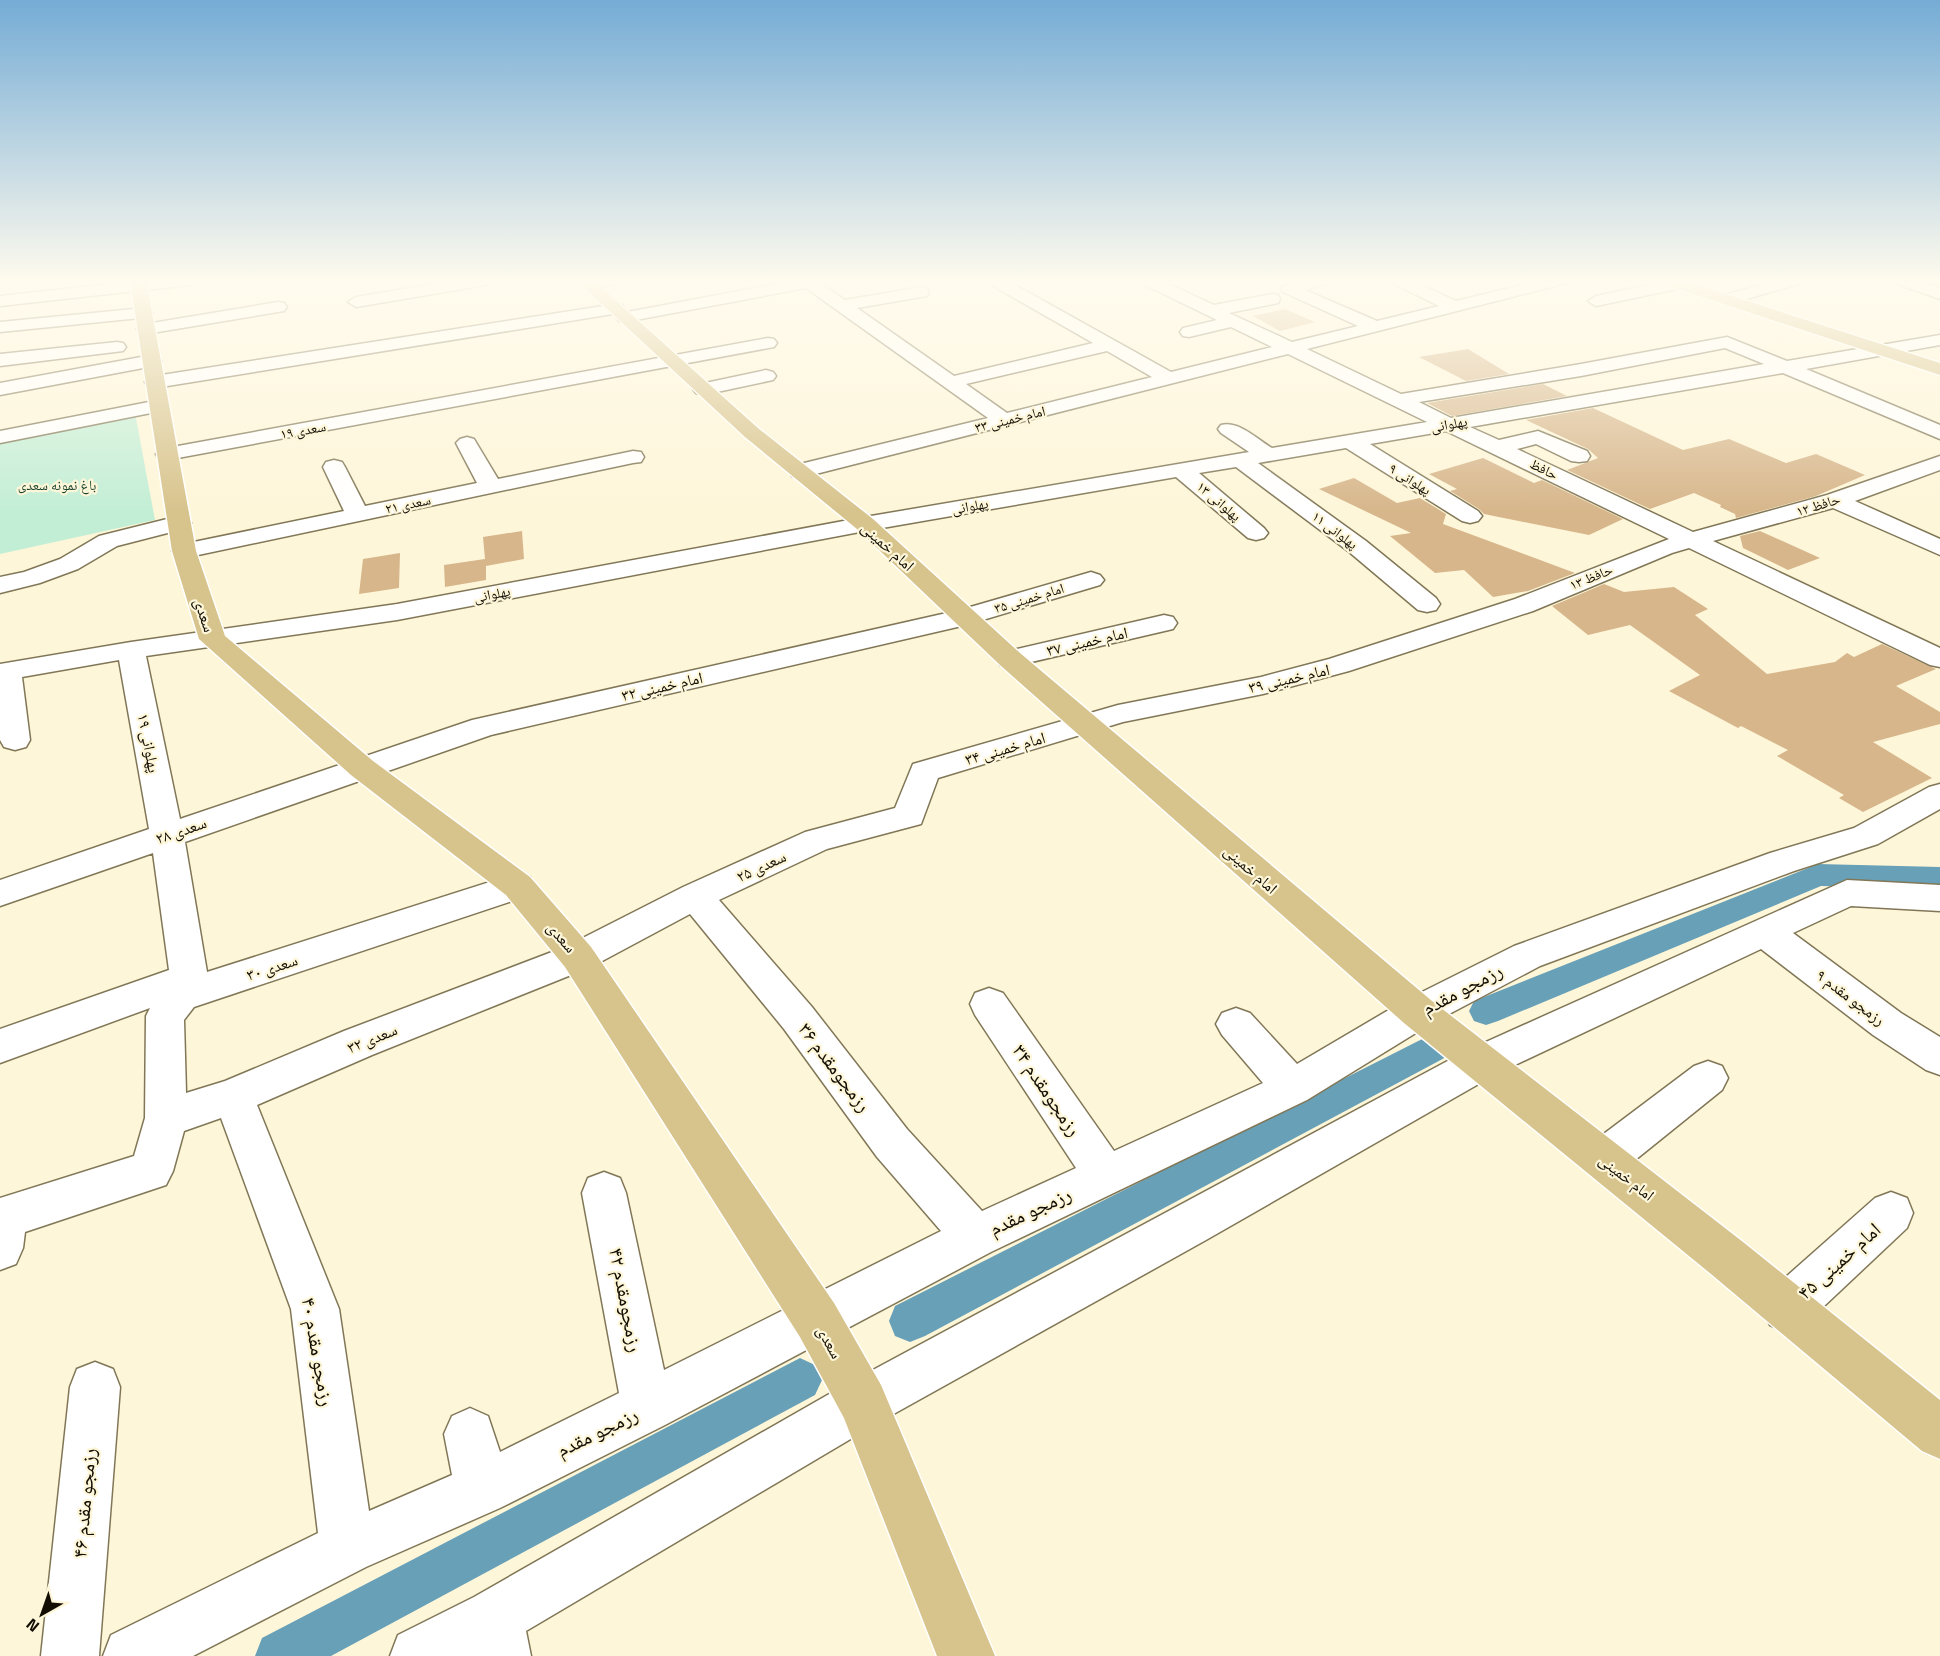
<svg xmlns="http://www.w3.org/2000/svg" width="1940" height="1656" font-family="'Titillium Web','Noto Naskh Arabic',sans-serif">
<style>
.green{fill:#c3eed6}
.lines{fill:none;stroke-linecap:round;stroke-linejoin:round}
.canal{fill:#68a0b8;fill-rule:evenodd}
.building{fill:#d7b68b}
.minor-casing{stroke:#817757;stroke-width:3}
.major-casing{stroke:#fff;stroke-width:3}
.minor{fill:#fff;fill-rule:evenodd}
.major{fill:#d7c38c;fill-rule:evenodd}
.labels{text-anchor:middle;stroke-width:4.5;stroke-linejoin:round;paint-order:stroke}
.far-street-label{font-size:14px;fill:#120e04;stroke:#fef6d9}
.far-park-label{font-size:14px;fill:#143f2b;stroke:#fef6d9}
.street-label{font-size:16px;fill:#120e04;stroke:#fef6d9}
.near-street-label{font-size:20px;fill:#120e04;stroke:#fef6d9}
</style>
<rect width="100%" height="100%" fill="#fef6d9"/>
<path class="green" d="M135,413L155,520L0,554V440Z"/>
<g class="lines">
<path class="canal" d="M1818,864L1940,867V889L1821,886L1498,1021L1486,1025L1474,1021L1469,1011L1474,1001Z
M1438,1031L1450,1035L1455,1045L1450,1055L925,1336L910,1342L895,1336L889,1321L895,1306Z
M800,1358L815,1365L822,1380L815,1395L331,1656H255L262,1638Z"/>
</g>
<path class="building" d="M1285,309L1315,322L1280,331L1253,316Z
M1468,349L1509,374L1466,381L1419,357Z
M1543,384L1567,396L1452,416L1427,403Z
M1593,408L1683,450L1729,439L1786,463L1816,454L1865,475L1816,496L1736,518L1735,514L1720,507L1721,505L1694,493L1650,509L1567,470L1598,458L1588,449L1526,420Z
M1483,458L1534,483L1542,480L1623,519L1589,535L1484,514L1479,509L1450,491L1457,489L1429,474Z
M1354,478L1397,503L1420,498L1446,514L1443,524L1575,573L1528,591L1493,597L1464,570L1435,573L1390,536L1411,533L1319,489Z
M522,531L524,559L486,566V580L445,587L444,565L485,559L483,537Z
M1760,531L1820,558L1788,570L1743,548L1740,536Z
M400,553L399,588L359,594L363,559Z
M1604,584L1624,592L1674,587L1708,609L1695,615L1767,674L1835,662L1847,653L1854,657L1882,644L1936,669L1896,686L1940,712V724L1873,742L1932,778L1863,812L1839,798L1844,795L1777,756L1788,750L1741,726L1738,728L1669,691L1700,675L1630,625L1588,635L1552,606Z"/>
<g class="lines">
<defs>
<path id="minor" d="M147,280H198L190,285L0,306V296Z
M458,280H494L486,285L356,307L348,302L356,297Z
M585,280H620L618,283L588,289L580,284Z
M797,280H830L823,285L845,300L921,287L927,288L929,292L927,296L857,308L954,376L1093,343L988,283L986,280H1006L1171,372L1272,347L1231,327L1189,337L1183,336L1180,332L1183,328L1217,320L1141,283L1139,280H1160L1214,305L1272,294L1278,295L1280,299L1278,303L1229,313L1292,342L1358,326L1283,292L1281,289L1283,286L1304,280H1330L1328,283L1305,290L1377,321L1439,306L1392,283L1390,280H1411L1456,301L1542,280H1569L1567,283L1307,349L1401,394L1581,364L1727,337L1787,361L1940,335V345L1806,369L1940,425V439L1783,373L1470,427L1499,440L1538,431L1587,451L1590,456L1587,461L1579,462L1571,461L1536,444L1517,449L1693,532L1827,495L1940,456V470L1855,501L1940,539V555L1833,508L1713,541L1940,648V667L1930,665L1689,548L1672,553L1533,611L1349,671L1263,694L1123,722L938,778L921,824L827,849L719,900L812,1007L907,1129L982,1211L1076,1168L975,1015L970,1004L975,993L989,988L1003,993L1114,1151L1263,1083L1222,1035L1216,1024L1222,1013L1236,1008L1250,1013L1297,1064L1404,1001L1514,946L1770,853L1854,828L1929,787L1940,784V809L1878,844L1794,871L1540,966L1432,1023L1307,1100L991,1252L665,1425L500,1508L366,1567L193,1656H103L111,1635L318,1533L291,1309L221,1118L184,1131L173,1171L166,1185L25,1232L23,1248L16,1264L0,1270V1198L134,1156L145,1118L146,1016L150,1008L0,1063V1029L169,970L153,853L0,906V880L149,829L119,660L22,677L30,740L26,747L15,750L4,747L0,740V664L131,642L397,604L865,517L1249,452L1221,433L1218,429L1221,425C1238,420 1257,439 1272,448L1427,422L1288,354L800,478L792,476L789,471L792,466L988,418L806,288L625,322L619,321L616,317L619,313L155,388L148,386L145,382L148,378L155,376L616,304L622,305L625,309L622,313ZM1725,348L1764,364L1451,418L1419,402L1581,376ZM1107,351L1152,377L1007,413L966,384ZM1446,431L1669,539L1515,599L1329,659L1261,677L1118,705L913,764L895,808L805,832L683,887L565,947L344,1031L225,1081L186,1093L184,1020L194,1007L530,895L535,886L530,877L518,873L207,972L185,842L491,735L966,625L1100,585L1104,580L1100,575L1091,572L960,610L472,720L180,819L146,656L397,620L865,531L1176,477L1248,538L1256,540L1264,538L1268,533L1264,528L1199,473L1236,467L1348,551L1418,610L1427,612L1436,610L1440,604L1436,598L1366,541L1258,463L1346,448L1462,521L1470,523L1478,521L1482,516L1478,511L1370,444ZM690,914L784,1029L877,1157L941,1231L664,1370L626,1193L620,1178L604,1172L588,1178L582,1193L619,1393L500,1452L488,1416L470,1408L452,1416L444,1434L452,1475L369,1511L339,1309L257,1105L372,1055L591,967Z
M1673,280L1683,281L1685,284L1677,289L1596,306L1588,301L1596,296Z
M1779,280H1804L1802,283L1726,305L1718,300L1720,296Z
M1892,280H1915L1940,288V299L1894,283Z
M278,302L284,303L287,307L284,311L146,334L140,333L137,329L140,325Z
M144,308L150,309L153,313L150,317L0,332V322Z
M768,338L774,339L777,343L774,347L167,460L159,459L156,454L159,449L167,448Z
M117,342L123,343L126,347L123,351L0,366V354Z
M152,355L159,357L161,361L159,365L0,395V383Z
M766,370L773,372L776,376L773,380L703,395L696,393L693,389L696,385Z
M159,400L166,402L169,406L166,410L0,443V431Z
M467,437L474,439L498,479L633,451L641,452L644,457L641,462L633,463L184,558L175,556L172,551L175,546L184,544L344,511L323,467L326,462L334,460L342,462L345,467L365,506L477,483L456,443L460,439Z
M179,516L187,518L191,523L187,528L117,546L78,569L40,583L0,593V577L24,572L60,559L99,536Z
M1164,615L1173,617L1177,623L1173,629L1010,667L1000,665L996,659L1000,653Z
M1847,880L1940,885V911L1851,906L1793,933L1901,1013L1940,1037V1075L1926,1070L1873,1035L1761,949L1496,1074L1206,1240L881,1421L526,1631L531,1656H390L398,1635L474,1597L845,1385L1468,1050Z
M1708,1061L1722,1066L1728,1078L1722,1090L1619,1173L1604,1179L1589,1173L1582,1159L1589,1145L1694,1066Z
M1891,1192L1907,1198L1913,1213L1907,1228L1804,1325L1787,1332L1770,1325L1763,1308L1770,1291L1875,1198Z
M95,1362L113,1369L120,1387L99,1656H41L70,1387L77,1369Z"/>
<path id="major" d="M130,280H146L196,551L225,636L373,761L530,877L591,947L834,1303L881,1385L995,1656H937L844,1418L800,1337L565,967L506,895L351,775L199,639L172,551Z
M576,280H593L759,429L873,519L1020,653L1432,1001L1743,1242L1940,1400V1459L1922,1451L1711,1274L1404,1023L1000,665L857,529L745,437Z
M1658,280H1682L1940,363V375L1660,283Z"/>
</defs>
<use href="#minor" class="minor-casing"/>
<use href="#major" class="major-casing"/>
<use href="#minor" class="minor"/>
<use href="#major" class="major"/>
</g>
<linearGradient id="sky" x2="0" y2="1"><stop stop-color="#75acd5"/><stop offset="0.55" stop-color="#fffbee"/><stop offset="1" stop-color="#fffbee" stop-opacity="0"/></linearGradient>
<rect width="1940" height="512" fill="url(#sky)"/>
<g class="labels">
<g class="far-street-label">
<text transform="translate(1010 419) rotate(-14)" y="5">امام خمینی ۳۳</text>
<text transform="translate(1449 424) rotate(-10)" y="5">پهلوانی</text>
<text transform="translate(303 430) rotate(-10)" y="5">سعدی ۱۹</text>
<text transform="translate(1544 469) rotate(26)" y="5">حافظ</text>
<text transform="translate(1410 479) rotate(32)" y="5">پهلوانی ۹</text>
<text transform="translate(1219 501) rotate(40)" y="5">پهلوانی ۱۳</text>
<text transform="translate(408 504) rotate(-12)" y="5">سعدی ۲۱</text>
<text transform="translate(1818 505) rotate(-17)" y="5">حافظ ۱۲</text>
<text transform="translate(970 506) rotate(-10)" y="5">پهلوانی</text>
<text transform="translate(1335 530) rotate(37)" y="5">پهلوانی ۱۱</text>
<text transform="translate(1591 577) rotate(-22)" y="5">حافظ ۱۳</text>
<text transform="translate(492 594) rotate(-11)" y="5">پهلوانی</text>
<text transform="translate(1029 598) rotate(-17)" y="5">امام خمینی ۳۵</text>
</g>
<g class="far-park-label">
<text x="57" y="490">باغ نمونه سعدی</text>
</g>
<g class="street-label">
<text transform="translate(888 546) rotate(42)" y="6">امام خمینی</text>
<text transform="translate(205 615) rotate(72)" y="6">سعدی</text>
<text transform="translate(1087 641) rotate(-13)" y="6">امام خمینی ۳۷</text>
<text transform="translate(1289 678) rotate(-13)" y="6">امام خمینی ۳۹</text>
<text transform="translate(662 686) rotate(-13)" y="6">امام خمینی ۳۲</text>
<text transform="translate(149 743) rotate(79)" y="6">پهلوانی ۱۹</text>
<text transform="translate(1005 748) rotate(-16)" y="6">امام خمینی ۳۴</text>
<text transform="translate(181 830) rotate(-19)" y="6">سعدی ۲۸</text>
<text transform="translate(761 866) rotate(-25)" y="6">سعدی ۲۵</text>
<text transform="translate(1251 869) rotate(41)" y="6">امام خمینی</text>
<text transform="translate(562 937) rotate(49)" y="6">سعدی</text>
<text transform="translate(272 967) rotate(-18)" y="6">سعدی ۳۰</text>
<text transform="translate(1851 997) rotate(37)" y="6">رزمجو مقدم ۹</text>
<text transform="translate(372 1038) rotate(-22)" y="6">سعدی ۳۲</text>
<text transform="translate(1627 1177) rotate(38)" y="6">امام خمینی</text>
<text transform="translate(830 1342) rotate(61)" y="6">سعدی</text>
</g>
<g class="near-street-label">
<text transform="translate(1462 989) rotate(-28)" y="7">رزمجو مقدم</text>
<text transform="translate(835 1067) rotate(53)" y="7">رزمجومقدم ۳۶</text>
<text transform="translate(1047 1090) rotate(56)" y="7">رزمجومقدم ۳۴</text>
<text transform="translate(1030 1211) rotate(-25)" y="7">رزمجو مقدم</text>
<text transform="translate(1839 1261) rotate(-42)" y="7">امام خمینی ۴۵</text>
<text transform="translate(626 1300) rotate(79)" y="7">رزمجومقدم ۴۲</text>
<text transform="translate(318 1352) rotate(80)" y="7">رزمجو مقدم ۴۰</text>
<text transform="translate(597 1432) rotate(-26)" y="7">رزمجو مقدم</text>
<text transform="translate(84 1503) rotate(-85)" y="7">رزمجو مقدم ۴۶</text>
</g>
</g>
<g transform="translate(42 1614) rotate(220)" stroke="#fef6d9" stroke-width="4.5" paint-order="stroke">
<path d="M0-4.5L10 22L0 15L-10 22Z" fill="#120e04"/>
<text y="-9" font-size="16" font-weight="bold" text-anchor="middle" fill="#120e04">N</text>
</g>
</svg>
